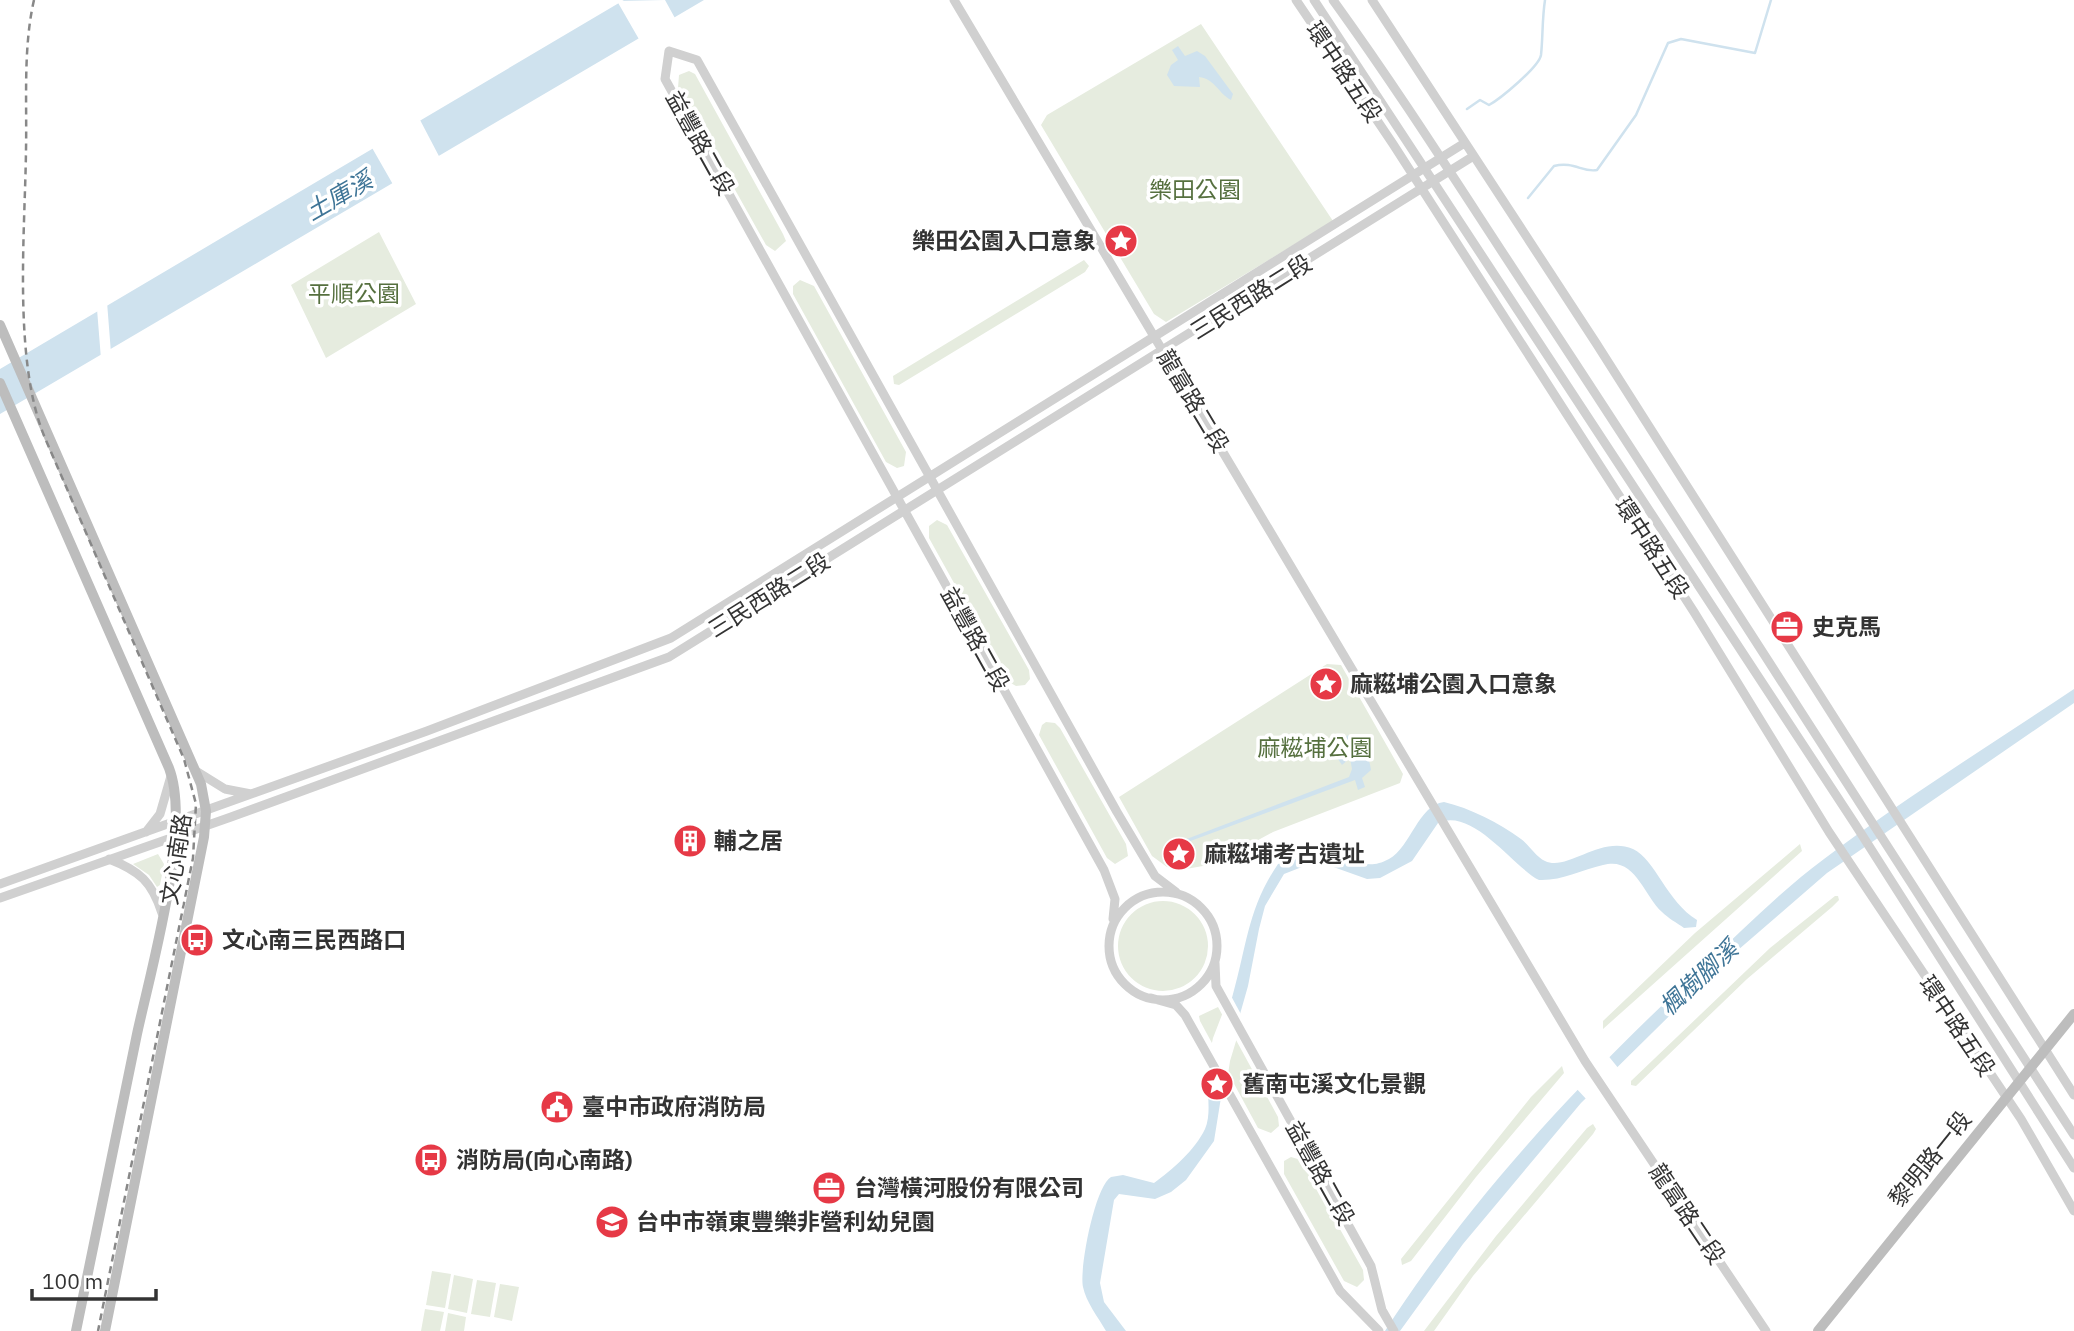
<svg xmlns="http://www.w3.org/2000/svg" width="2074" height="1331" font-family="'IBM Plex Sans','Noto Sans TC',sans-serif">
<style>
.green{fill:#e6ecdf}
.water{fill:#cfe2ee}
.pier{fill:#fff}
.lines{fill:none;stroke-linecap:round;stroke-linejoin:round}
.stream{stroke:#cfe2ee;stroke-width:2.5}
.tertiary{stroke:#d0d0d0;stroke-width:9}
.secondary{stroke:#bdbdbd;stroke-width:10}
.rail{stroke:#888;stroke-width:2.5;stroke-dasharray:7 5;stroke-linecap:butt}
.labels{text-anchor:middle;stroke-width:7;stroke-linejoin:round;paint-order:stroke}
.street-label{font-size:23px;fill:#333;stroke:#fff}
.park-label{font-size:23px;fill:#56703f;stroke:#fff}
.poi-label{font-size:23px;font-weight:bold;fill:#333;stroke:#fff;text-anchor:start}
.water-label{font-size:24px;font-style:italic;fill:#3f7597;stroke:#fff}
</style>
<rect width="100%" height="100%" fill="#fff"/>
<path class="green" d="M1201,24L1333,221L1166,322L1154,314L1041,125L1047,115Z
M689,71L695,74L783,234L786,241L775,251L766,245L678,88L679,75Z
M379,232L416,304L326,358L291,285Z
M1084,260L1089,266L1085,272L899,385L894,384L893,376Z
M800,280L814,286L906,452L904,466L897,468L886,462L793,294V286Z
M937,520L947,525L1029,670L1030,679L1025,685L1016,686L1009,682L929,538V526Z
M1327,664L1341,665L1403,774L1400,783L1273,832L1214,864L1186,869L1167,867L1152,856L1119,797Z
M1046,722L1055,723L1060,728L1126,844L1128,856L1115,864L1107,858L1039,735L1042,725Z
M1800,844L1802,851L1603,1029V1021L1695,933Z
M158,854L164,864L160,885L157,887L149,875L133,864Z
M1835,896H1838L1839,900L1832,907L1747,979L1636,1086L1631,1085V1081L1770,948Z
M1118 946a45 45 0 1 1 90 0a45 45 0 1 1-90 0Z
M1218,1007L1278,1117L1279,1126L1271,1133L1258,1128L1200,1021L1199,1016Z
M1562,1066L1564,1073L1476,1177L1411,1261L1402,1265L1401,1259L1531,1097Z
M1593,1124L1596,1129L1593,1134L1473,1276L1434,1331H1424L1496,1236L1587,1128Z
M1291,1157L1301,1160L1363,1270L1364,1280L1357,1287L1344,1281L1284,1174V1161Z
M432,1271L451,1274L445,1308L426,1305Z
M454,1275L473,1279L467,1313L448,1309Z
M477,1280L496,1283L490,1317L471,1314Z
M500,1284L519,1287L512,1321L494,1317Z
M425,1309L444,1312L440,1331H421Z
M448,1313L466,1317L464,1331H445Z"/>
<path class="water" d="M624,0H704L0,414V369Z
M1178,46L1185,56L1197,51L1205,56L1233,94L1231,100C1219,94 1215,79 1199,77L1200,87L1174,86L1167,75L1171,65L1178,60L1172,50Z
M2074,689V703L1827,873L1723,963L1581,1103L1463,1244L1400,1331H1385C1473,1194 1586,1075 1705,965C1744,929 1782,890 1824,859C1905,798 1990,745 2074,689Z
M1348,735C1362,739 1369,756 1371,770L1362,778L1365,787L1358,790L1355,780L1177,846L1184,840L1349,777L1352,769L1350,758L1342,765L1338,759L1341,742Z
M1444,802C1470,808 1499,823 1521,839C1529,845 1536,857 1545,861C1567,872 1600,835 1633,849C1655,859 1667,902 1697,920L1696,927L1684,928C1677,923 1668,918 1662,912C1643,894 1635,856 1603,865C1582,870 1561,881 1539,880C1513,867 1473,807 1438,823L1412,861L1380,878L1367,879L1325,864L1307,865L1284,874L1265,906L1259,929L1248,986L1227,1060L1214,1141L1186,1180L1171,1192L1155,1199L1119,1194L1114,1200L1100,1283L1104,1302L1126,1331H1106C1098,1317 1086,1302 1083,1287C1079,1269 1095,1186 1111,1177L1123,1175L1154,1183C1172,1170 1195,1150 1205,1129C1212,1113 1206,1093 1209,1076C1213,1047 1226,1022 1233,994C1247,945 1248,908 1278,864C1295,860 1314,853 1332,854C1354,855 1363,873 1389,859C1411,847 1418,805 1444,802Z"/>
<path class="pier" d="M665,0L676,20L640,41L617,1Z
M419,118L441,160L395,188L371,146Z
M107,302L111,353L101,359L97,309Z
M1230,994L1243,1018L1230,1061L1224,1101L1206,1071L1213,1038Z
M1606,1053L1619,1069L1588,1101L1575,1087Z"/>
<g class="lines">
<path class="stream" d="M1467,109L1480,100L1489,105C1500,99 1539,67 1541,55C1543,37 1542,19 1545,0
M1528,198L1554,166C1574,161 1583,173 1597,170L1636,115L1668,43L1681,39L1755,53L1771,0"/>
<path class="tertiary" d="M954,0L1585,1061L1766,1331
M1296,0L1393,144L1694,612L1829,832L2021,1119L2074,1211
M1314,0L1855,824L2074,1168
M1333,0C1409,105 1477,215 1549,323C1726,592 1898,865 2074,1135
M1372,0L1596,343L2074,1095
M196,771L225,789L251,794
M146,832L160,814L171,776
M109,859C140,871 152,882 162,913
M0,884L427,731L671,638L1463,144
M1109 946a54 54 0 1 1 108 0a54 54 0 1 1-108 0Z
M0,898L231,817L669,657L1472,157
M1113,919L1115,899L1104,870L665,79L669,51L697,60L1117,812L1155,876L1176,892
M1215,963L1216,986L1371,1266L1382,1310L1394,1331
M1151,998L1176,1005L1185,1015L1340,1291L1379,1331"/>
<path class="secondary" d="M0,325L201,784L206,811L204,837L105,1331
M0,383L169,768C192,827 151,969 137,1034C117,1133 96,1232 76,1331
M1818,1331L2074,1014"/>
<path class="rail" d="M34,0C23,48 27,101 26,150C25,233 13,362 45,438L184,759L196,804L193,858L98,1331"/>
</g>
<defs>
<symbol id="sight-disc" viewBox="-11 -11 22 22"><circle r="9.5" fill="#e63946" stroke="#fff"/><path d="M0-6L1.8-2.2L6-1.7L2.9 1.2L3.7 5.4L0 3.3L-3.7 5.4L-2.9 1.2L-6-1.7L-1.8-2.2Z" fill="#fff"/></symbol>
<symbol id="office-disc" viewBox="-11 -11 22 22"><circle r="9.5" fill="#e63946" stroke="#fff"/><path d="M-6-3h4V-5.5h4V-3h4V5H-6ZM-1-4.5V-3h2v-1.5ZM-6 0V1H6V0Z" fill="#fff"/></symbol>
<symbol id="building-disc" viewBox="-11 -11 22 22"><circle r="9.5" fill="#e63946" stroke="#fff"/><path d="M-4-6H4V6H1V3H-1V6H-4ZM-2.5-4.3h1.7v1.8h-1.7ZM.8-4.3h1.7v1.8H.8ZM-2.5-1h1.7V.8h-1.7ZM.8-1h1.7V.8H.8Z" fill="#fff"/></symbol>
<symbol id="bus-disc" viewBox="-11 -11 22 22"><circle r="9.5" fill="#e63946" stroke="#fff"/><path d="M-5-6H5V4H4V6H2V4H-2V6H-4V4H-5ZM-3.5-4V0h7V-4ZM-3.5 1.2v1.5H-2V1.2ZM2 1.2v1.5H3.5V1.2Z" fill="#fff"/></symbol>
<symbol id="civic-disc" viewBox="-11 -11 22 22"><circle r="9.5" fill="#e63946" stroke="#fff"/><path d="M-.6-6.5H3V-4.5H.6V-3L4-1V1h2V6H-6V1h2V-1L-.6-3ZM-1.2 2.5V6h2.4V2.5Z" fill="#fff"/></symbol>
<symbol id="school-disc" viewBox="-11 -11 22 22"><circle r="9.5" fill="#e63946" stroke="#fff"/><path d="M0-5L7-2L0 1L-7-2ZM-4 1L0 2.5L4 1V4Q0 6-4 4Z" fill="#fff"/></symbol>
</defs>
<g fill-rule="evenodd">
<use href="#sight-disc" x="1102" y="222" width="38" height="38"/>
<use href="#office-disc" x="1768" y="608" width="38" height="38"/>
<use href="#sight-disc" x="1307" y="665" width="38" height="38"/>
<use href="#building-disc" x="671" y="822" width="38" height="38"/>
<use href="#sight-disc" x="1160" y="835" width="38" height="38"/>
<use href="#bus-disc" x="178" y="921" width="38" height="38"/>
<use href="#sight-disc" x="1198" y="1065" width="38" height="38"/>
<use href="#civic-disc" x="538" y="1088" width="38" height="38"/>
<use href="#bus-disc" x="412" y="1141" width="38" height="38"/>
<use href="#office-disc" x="810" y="1169" width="38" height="38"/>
<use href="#school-disc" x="593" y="1203" width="38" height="38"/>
</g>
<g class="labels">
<g class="street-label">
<text transform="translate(1344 72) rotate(56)" y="8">環中路五段</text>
<text transform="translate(700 143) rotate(61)" y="8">益豐路二段</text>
<text transform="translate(1251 297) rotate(-32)" y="8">三民西路二段</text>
<text transform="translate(1193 401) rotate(59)" y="8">龍富路二段</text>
<text transform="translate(1652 548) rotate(57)" y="8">環中路五段</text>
<text transform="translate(769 595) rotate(-32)" y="8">三民西路二段</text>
<text transform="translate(975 639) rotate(61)" y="8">益豐路二段</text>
<text transform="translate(176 859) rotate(-81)" y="8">文心南路</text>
<text transform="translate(1957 1026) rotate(56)" y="8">環中路五段</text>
<text transform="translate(1930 1159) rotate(-51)" y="8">黎明路一段</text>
<text transform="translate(1320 1173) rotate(61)" y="8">益豐路二段</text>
<text transform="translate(1687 1214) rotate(56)" y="8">龍富路二段</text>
</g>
<g class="park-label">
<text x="1195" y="198">樂田公園</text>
<text x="354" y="302">平順公園</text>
<text x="1315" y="756">麻糍埔公園</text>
</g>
<g class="poi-label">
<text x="1096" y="249" text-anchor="end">樂田公園入口意象</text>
<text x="1812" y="635">史克馬</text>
<text x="1350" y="692">麻糍埔公園入口意象</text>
<text x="714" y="849">輔之居</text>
<text x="1204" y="862">麻糍埔考古遺址</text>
<text x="222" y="948">文心南三民西路口</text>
<text x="1242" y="1092">舊南屯溪文化景觀</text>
<text x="582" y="1115">臺中市政府消防局</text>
<text x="456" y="1168">消防局(向心南路)</text>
<text x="854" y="1196">台灣橫河股份有限公司</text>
<text x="636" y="1230">台中市嶺東豐樂非營利幼兒園</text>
</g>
<g class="water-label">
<text transform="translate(339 196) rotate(-30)" y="8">土庫溪</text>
<text transform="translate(1699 978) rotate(-43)" y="8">楓樹腳溪</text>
</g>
</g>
<path d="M32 1289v10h124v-10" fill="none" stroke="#333333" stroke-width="3.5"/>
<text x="42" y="1289" font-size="21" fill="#333333" stroke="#ffffff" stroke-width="5" paint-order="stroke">100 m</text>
</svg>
